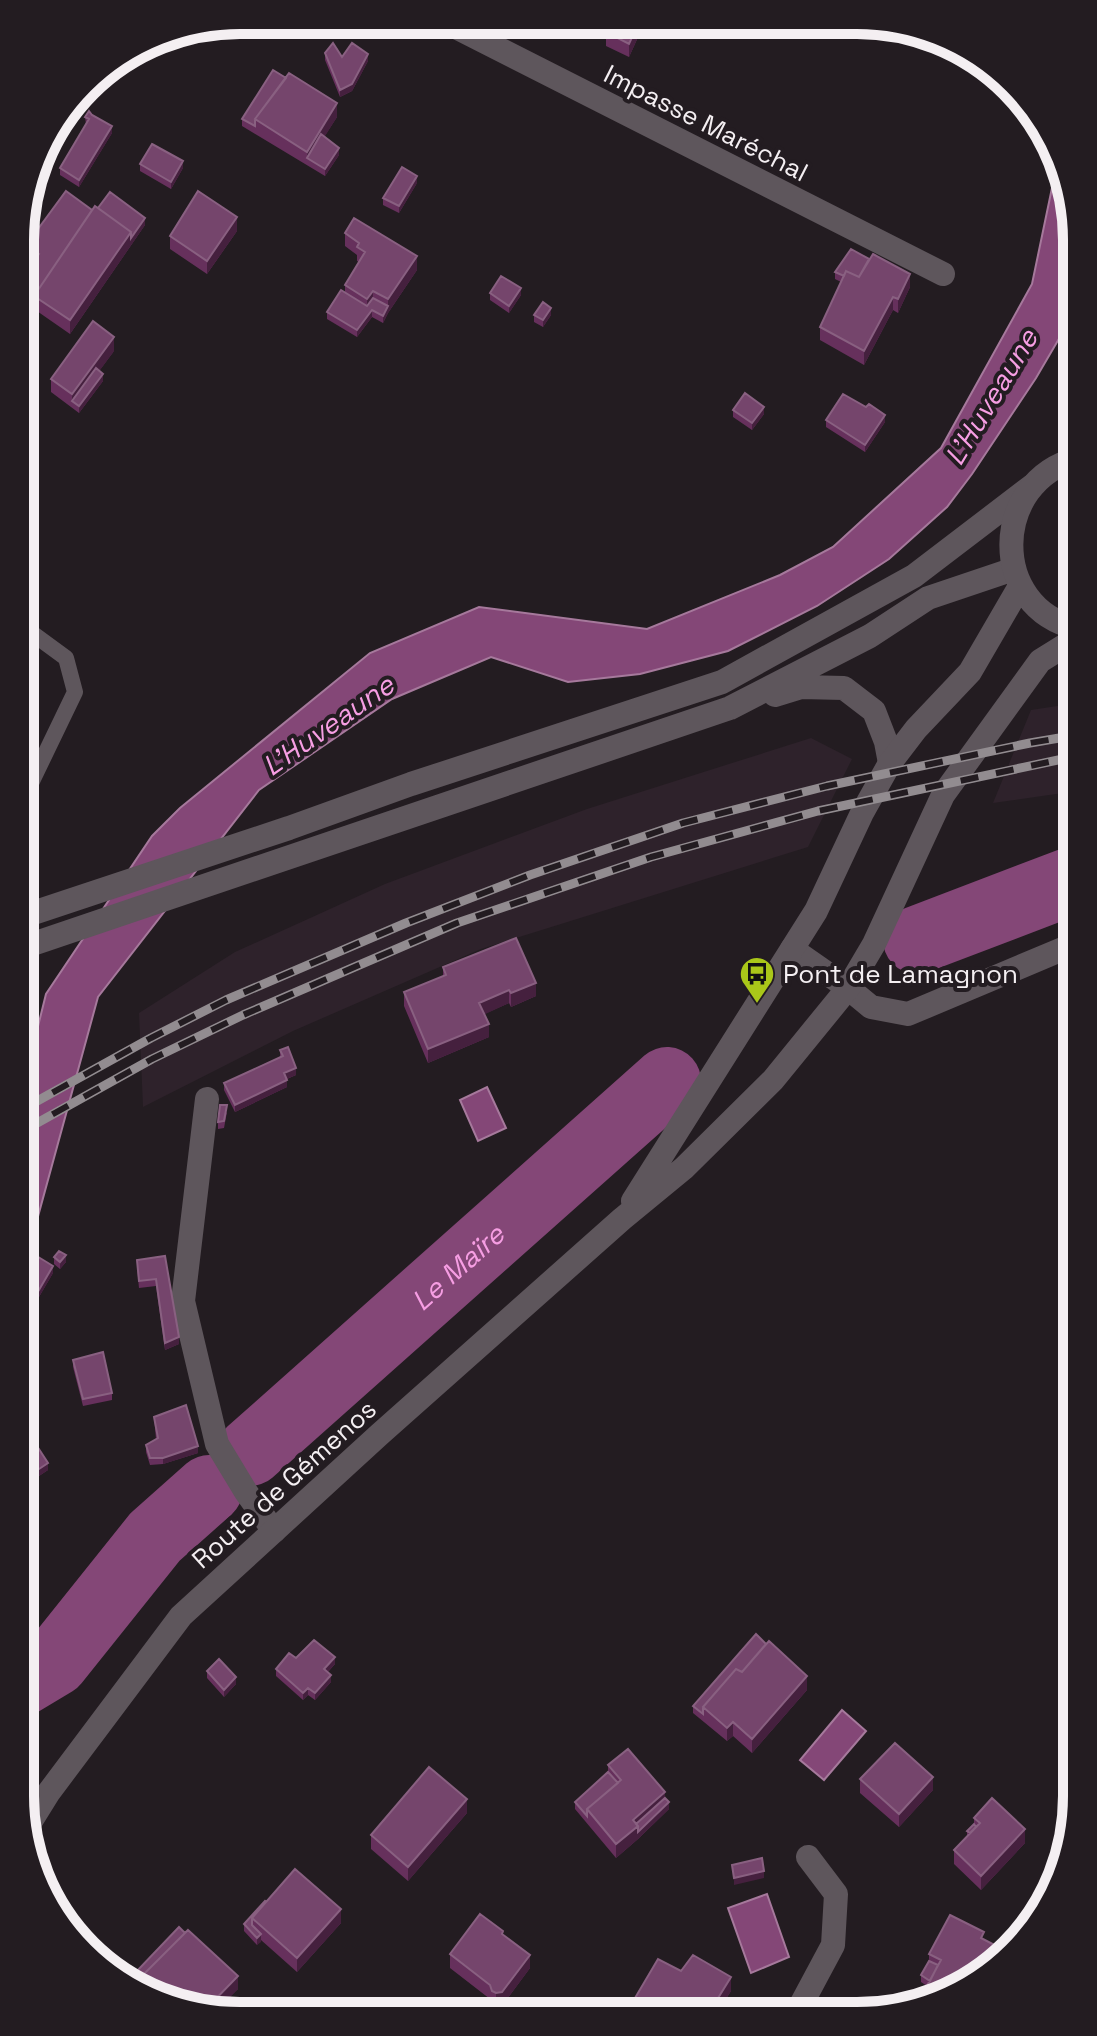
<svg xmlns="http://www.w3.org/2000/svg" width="1097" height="2036" font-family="'Space Grotesk',sans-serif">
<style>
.built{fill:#2e222b}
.water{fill:#844777;stroke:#a6799c;stroke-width:2}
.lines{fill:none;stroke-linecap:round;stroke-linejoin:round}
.river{stroke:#844777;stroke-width:68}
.service{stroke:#5e565c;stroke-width:16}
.minor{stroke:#5e565c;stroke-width:24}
.tertiary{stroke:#5e565c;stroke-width:24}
.secondary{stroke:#5e565c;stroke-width:24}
.rail-casing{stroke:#928c90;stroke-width:9}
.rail{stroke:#231c21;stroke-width:6;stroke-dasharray:18;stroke-linecap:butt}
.wall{fill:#66305c}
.shaded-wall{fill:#45203e}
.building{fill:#75456c;stroke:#896081;stroke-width:2}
.labels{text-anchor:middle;stroke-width:8;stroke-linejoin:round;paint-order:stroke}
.street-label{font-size:26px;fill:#f4eff2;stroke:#231c21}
.poi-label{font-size:26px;fill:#f4eff2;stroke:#231c21;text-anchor:start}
.water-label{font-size:28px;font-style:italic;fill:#f69ee3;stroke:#231c21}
.rim{fill:none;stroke:#f4eff2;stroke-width:10}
</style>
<rect width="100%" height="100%" fill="#231c21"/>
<path class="built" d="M1077,703V791L993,803L1031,710Z
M811,738L852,759L808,847L481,949L293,1031L143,1107L139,1013L235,952L385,884L587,809Z"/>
<path class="water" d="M1058,159L1065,169L1077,240V308L1036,378L972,474L947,507L889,559L817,606L728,651L640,674L568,682L491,657L392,699L259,790L98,997L31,1242L21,1260V1095L46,994L152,836L180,808L370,653L479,607L647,629L780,575L833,547L941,448L1032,284Z
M487,1087L506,1128L478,1141L460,1100Z
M842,1710L866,1731L824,1780L800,1760Z
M767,1894L789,1957L751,1973L728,1908Z"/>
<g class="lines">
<g class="river">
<path d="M917,940L1077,879"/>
<path id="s1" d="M250,1452L667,1081"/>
<path d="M20,1683L55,1662L155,1537L209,1489"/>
</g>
<path class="service" d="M21,804L75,692L66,658L21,625"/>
<path class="minor" d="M444,21L943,274
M792,949L848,988L871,1007L908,1014L1077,943
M207,1099L183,1301L217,1444L246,1492L274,1531
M795,2016L833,1945L836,1894L808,1857"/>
<path class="tertiary" d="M775,695L801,687L844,688L874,711L886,742L890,763
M21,917L289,828L411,784L722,682L914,576L1032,486
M21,948L730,708L870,636L928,598L1014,569"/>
<path class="secondary" d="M1077,628C988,608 991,481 1077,459
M633,1201L816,911L862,813L890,763L916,729L970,672L1020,586
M26,1829L49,1792L181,1616L380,1434L622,1219L684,1168L773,1080L848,988L874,944L943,795L1040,661L1077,638"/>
<defs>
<path id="rail" d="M21,1110L151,1038L226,1000L406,923L530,875L683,823L827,786L1030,743L1077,735
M21,1132L152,1059L243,1015L457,923L651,857L818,811L1077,756"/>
</defs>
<use href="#rail" class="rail-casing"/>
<use href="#rail" class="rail"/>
</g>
<path class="wall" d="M318,20L338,21L333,27L328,24L326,28L318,24Z
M572,22L651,23L644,37L639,35L629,57L606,46V36L594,30L590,39L572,31Z
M325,53L368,61L352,91L340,97L325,60Z
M85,117L112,133L79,187L60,175V168L86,124Z
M337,117L324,137L339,155L325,176L242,126V119Z
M140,164L183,168L171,189L140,171Z
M417,183L399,213L383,205V198Z
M98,208L145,225L70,334L34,309L22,326V277L36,258L27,251V244Z
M237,231L207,274L170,249V236Z
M345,233L417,270L388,313L383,323L372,317L357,337L327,319V312L345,293V285L359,262L357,261V255L345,246Z
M835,272L910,287L898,313L893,310L864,365L820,340V327L841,282L835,279Z
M490,293L521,295L509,313L490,300Z
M534,315H551L543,327L534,322Z
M114,351L99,371L103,381L79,413L51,392V379Z
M733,410L764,414L752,430L733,417Z
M826,420L885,422L865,452L826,427Z
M443,967L536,996L511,1007L509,1003L484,1014L489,1037L428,1063L404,1006V992L443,976Z
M280,1050L296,1075L287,1079V1087L235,1112L224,1090V1083L280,1057Z
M227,1112L224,1128L218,1129V1122Z
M165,1256L179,1344L165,1350L156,1286L139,1288L137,1267V1260Z
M54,1257L66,1262L60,1269L54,1264Z
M53,1273L29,1314L21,1308V1280Z
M73,1360L112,1393V1400L83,1406L73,1367Z
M154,1417L198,1453L163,1464L150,1465L146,1452V1445L156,1439Z
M20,1420L48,1470L24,1486L20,1481Z
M296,1658L335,1664L328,1672L331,1682L315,1700L308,1695L303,1700L276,1676V1669Z
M207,1671L236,1684L224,1697L207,1678Z
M807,1690L752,1753L733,1736L727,1741L693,1713V1706Z
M608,1765L665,1798L669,1809L638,1839L616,1858L575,1809V1802L608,1772Z
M860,1779L933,1790L899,1827L860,1793Z
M467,1813L408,1881L371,1849V1835Z
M974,1818L1025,1843L981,1890L954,1864V1850L967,1836V1831L974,1824Z
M265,1901L341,1923L297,1972L261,1940L257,1945L244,1931V1924Z
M503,1935L530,1968L502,2006L496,2007L492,2005L490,1999L450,1968V1954Z
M984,1940L927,1986L921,1982V1975L929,1961V1954Z
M681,1971L731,1991L715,2016L625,2015Z
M135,1973L238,1989L211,2014L139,1984L135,1980Z"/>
<path class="shaded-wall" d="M639,22V35L629,57V44Z
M594,23V30L590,39V32Z
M648,23H651L644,37V30Z
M368,54V61L352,91L340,97V90Z
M337,103V117L310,160L307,158V152Z
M112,126V133L79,187V180Z
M339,148V155L325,176V169Z
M183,161V168L171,189V182Z
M417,176V183L399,213V206Z
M237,217V231L207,274V261Z
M145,218V225L70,334V320L131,232Z
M417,256V270L388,313L383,323V316L388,306V299Z
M910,274V287L898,313V299Z
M521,288V295L509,313V306Z
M373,291V305L367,313V299Z
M893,297V310L864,365V351Z
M34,302V309L22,326V319Z
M551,308V315L543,327V320Z
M372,310V317L357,337V330Z
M114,337V351L76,403L72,401V408V394Z
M25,353V360L22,365V358Z
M103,374V381L79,413V406Z
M764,407V414L752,430V423Z
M885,415V422L865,452V445Z
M536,983V996L511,1007V993Z
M509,990V1003L479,1017V1003Z
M489,1024V1037L428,1063V1049Z
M296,1068V1075L284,1080V1073Z
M287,1080V1087L235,1112V1105Z
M66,1255V1262L60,1269V1262Z
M53,1266V1273L29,1314V1307Z
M179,1337V1344L165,1350V1343Z
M198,1446V1453L163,1464V1458Z
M48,1463V1470L24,1486V1479Z
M335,1657V1664L324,1676V1669Z
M331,1675V1682L315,1700V1693Z
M807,1676V1690L752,1753V1739Z
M236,1677V1684L224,1697V1690Z
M308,1688V1695L303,1700V1693Z
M733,1722V1736L727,1741V1728Z
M933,1777V1790L899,1827V1814Z
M665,1792V1805L638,1829V1839L616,1858V1844L633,1820Z
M467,1799V1813L408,1881V1867Z
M669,1802V1809L638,1839V1832Z
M1025,1829V1843L981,1890V1876Z
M764,1871V1878L734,1885V1878Z
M341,1909V1923L297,1972V1958Z
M261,1934V1942L257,1945V1938Z
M530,1955V1968L502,2006L496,2007V1993Z
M238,1976V1989L214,2014L204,2011Z
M731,1977V1991L715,2016H707Z
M687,2005V2015H680Z"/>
<path class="building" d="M572,22H591L594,23L590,32L572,24Z
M606,22H639L629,44L606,32L610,24Z
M639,22L648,23L644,30L639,28Z
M333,43L342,57L352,43L368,54L352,84L340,90L325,53Z
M273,70L286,78L255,119V126L242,119Z
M289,73L337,103L307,152L255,119Z
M89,111L92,115L112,126L79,180L60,168L89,119L85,117Z
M321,134L339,148L325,169L307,158Z
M152,144L183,161L171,182L140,164Z
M402,167L417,176L399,206L383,198Z
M66,191L92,210L34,296V302L22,319V277L39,254L27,244Z
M198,191L237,217L207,261L170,236Z
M110,192L145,218L131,238V232L98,208Z
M95,206L131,232L70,320L34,296Z
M354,218L417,256L388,299L373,291L367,299L345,285L365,252L357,247L359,243L345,233Z
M851,249L869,259L859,277L846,271L844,276L835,272Z
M873,254L910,274L898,299L893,297L864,351L820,327L846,271L859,277Z
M501,276L521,288L509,306L490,293Z
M341,290L367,306L373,298L388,306L383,316L372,310L357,330L327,312Z
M543,302L551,308L543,320L534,315Z
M93,321L114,337L72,394L51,379Z
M96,368L103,374L79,406L72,401Z
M745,393L764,407L752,423L733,410Z
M843,394L866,407L869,404L885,415L865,445L826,420Z
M516,938L536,983L511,993L509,990L479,1003L489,1024L428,1049L404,992L446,975L443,967Z
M288,1047L296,1068L284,1073L287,1080L235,1105L224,1083L283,1056L280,1050Z
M220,1105H227L224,1121L218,1122Z
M59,1251L66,1255L60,1262L54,1257Z
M35,1255L53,1266L29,1307L21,1301V1280Z
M165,1256L179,1337L165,1343L156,1279L139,1281L137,1260Z
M103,1352L112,1393L83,1399L73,1360Z
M186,1405L198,1446L163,1458H150L146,1445L158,1438L154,1417Z
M20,1420L48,1463L24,1479L20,1474Z
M756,1634L766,1644L742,1672L736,1669L703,1707V1714L693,1706Z
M314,1640L335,1657L324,1669L331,1675L315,1693L308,1688L303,1693L276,1669L289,1653L296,1658Z
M769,1641L807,1676L752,1739L733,1722L727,1728L703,1707L736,1669L742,1672Z
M219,1659L236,1677L224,1690L207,1671Z
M895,1743L933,1777L899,1814L860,1779Z
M628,1749L665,1792L633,1820L638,1826L616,1844L587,1809L621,1780L608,1765Z
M429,1767L467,1799L408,1867L371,1835Z
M608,1772L618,1783L587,1809V1816L575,1802Z
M665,1798L669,1802L638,1832V1826L636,1824Z
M992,1798L1025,1829L981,1876L954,1850L980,1823L974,1818Z
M974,1824L976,1827L970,1833L967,1831Z
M762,1858L764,1871L734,1878L732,1865Z
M295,1869L341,1909L297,1958L252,1918Z
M265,1901L266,1902L252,1918V1925L261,1934L257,1938L244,1924Z
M480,1914L503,1931L502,1934L530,1955L502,1992L496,1993L492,1991L490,1985L450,1954Z
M950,1915L984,1932L981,1938L1004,1950L928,2004L916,2006L941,1960L929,1954Z
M179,1927L185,1933L143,1975V1982L135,1973Z
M188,1930L238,1976L204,2011L188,2004L179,1996L176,2000L162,1994L143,1975Z
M693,1955L731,1977L707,2016L687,2005L680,2015H625L658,1959L681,1971Z
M929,1961L938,1965L930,1981L921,1975Z"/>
<defs>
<symbol id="bus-pin" viewBox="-11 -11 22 30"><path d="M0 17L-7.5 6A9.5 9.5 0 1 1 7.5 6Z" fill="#aac719" stroke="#231c21"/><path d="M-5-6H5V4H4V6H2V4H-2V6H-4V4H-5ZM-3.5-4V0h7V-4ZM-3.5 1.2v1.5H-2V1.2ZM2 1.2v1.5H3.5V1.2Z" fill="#111"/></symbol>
</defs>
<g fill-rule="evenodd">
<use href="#bus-pin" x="737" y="954" width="40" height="54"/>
</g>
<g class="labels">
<g class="street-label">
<text transform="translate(706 123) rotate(27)" y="9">Impasse Maréchal</text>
<text transform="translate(284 1484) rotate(-42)" y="9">Route de Gémenos</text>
</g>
<g class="poi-label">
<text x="783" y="983">Pont de Lamagnon</text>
</g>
<g class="water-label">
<text transform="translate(991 397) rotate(-59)" y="10">L'Huveaune</text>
<text transform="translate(328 725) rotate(-35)" y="10">L'Huveaune</text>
<text dy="10" stroke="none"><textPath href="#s1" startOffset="278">Le Maïre</textPath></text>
</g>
</g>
<path d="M0 0H1097V2036H0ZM240 34H857A206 206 0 0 1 1063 240V1796A206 206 0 0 1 857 2002H240A206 206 0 0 1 34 1796V240A206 206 0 0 1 240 34Z" fill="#231c21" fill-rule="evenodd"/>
<path class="rim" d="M240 34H857A206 206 0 0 1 1063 240V1796A206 206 0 0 1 857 2002H240A206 206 0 0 1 34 1796V240A206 206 0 0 1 240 34Z"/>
</svg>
